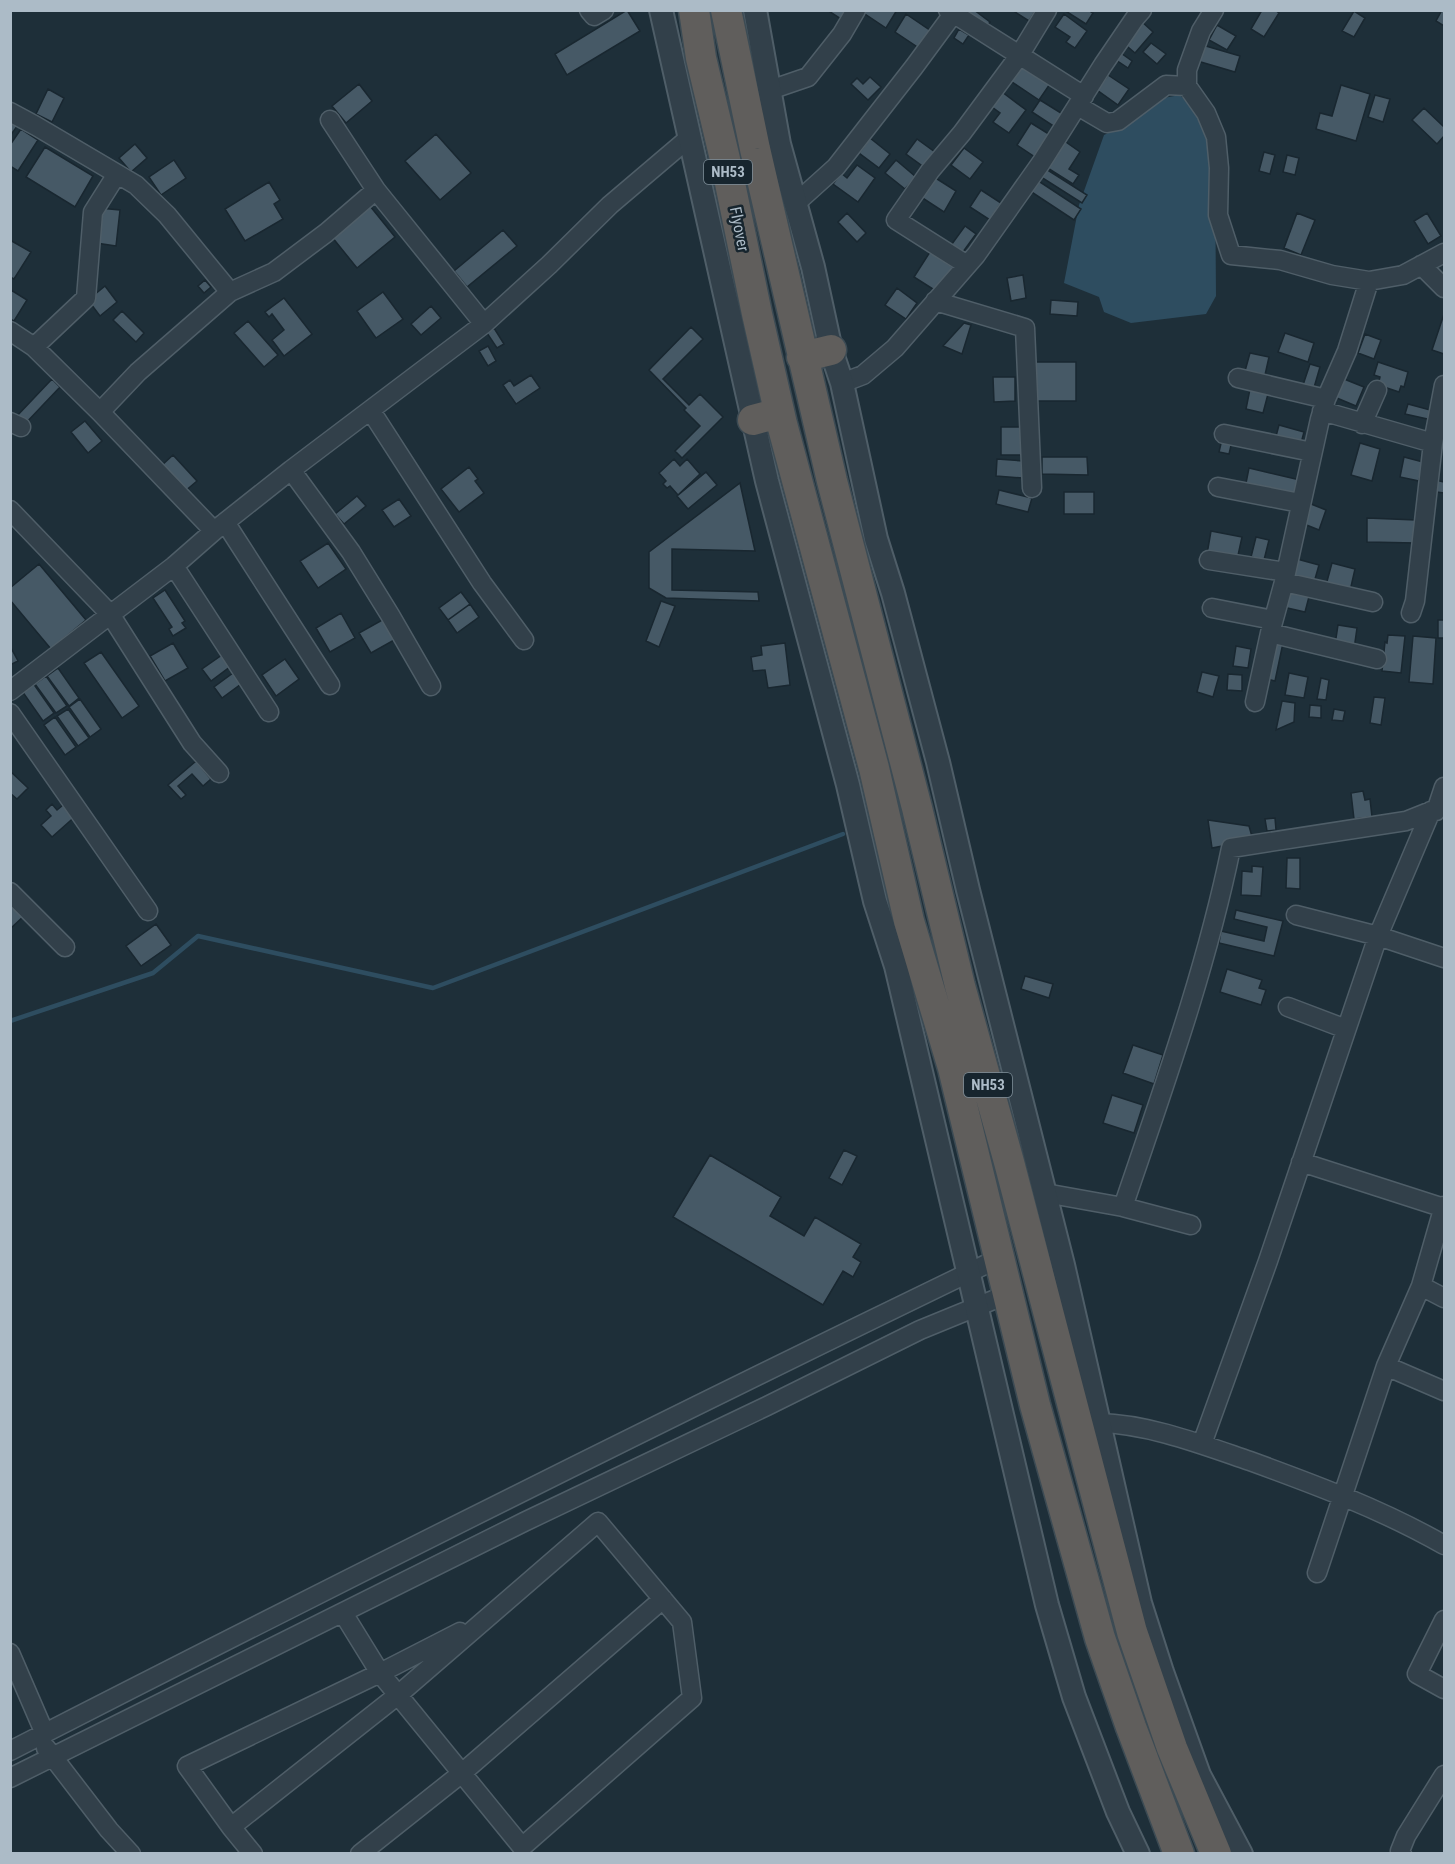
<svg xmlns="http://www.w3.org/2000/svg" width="1455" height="1864" font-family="'Roboto Condensed',sans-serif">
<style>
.water{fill:#2e4d60}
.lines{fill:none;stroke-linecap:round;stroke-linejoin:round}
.stream{stroke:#2e4d60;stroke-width:4.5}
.building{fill:#465966;stroke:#192730;stroke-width:1.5}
.minor-casing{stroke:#4f5e68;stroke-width:21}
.tertiary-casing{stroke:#4f5e68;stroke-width:26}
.trunk-casing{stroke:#3c4b54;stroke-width:33}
.minor{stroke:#32404a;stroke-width:18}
.tertiary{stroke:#32404a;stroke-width:22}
.trunk{stroke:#605e5c;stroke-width:30}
.labels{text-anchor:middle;stroke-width:5;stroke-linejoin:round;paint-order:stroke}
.shield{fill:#17252e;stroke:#7f8e99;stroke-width:1.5}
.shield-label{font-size:15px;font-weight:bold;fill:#acbbc7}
.street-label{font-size:16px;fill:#acbbc7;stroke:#17252e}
</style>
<rect width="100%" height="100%" fill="#1e2f39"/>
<path class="water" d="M1180,95L1204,121L1215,171L1216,296L1206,314L1131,323L1104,312L1099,297L1064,283L1079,205L1104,135L1129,123L1158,99Z"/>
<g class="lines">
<path class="stream" d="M10,1021L153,973L198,936L433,988L843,834"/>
</g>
<path class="building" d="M627,10L640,31L567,75L555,54Z
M827,10H846L841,19Z
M863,10H897L886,28L862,12Z
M962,10H974L990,22L984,29Z
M1012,10H1036L1029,21Z
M1064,10H1088L1093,13L1086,24Z
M1262,10H1275L1279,13L1264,37L1251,29Z
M1442,10H1444V26L1436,21Z
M1354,11L1365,18L1354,37L1342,31Z
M906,14L934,33L922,50L895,32Z
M1064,14L1087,31L1075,48L1066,42L1070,37L1055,27Z
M1140,20L1153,32L1135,53L1121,41Z
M1217,25L1236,36L1227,50L1209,40Z
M959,29L969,35L963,44L954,38Z
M1151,43L1166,54L1157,64L1143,52Z
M1199,44L1240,56L1235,72L1194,60Z
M1118,51L1132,61L1128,68L1113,58Z
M1022,60L1052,81L1039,100L1009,80Z
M1108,75L1129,89L1118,105L1097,90Z
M870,77L881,87L868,100L851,84L857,78L863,84Z
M359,84L372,101L346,123L332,106Z
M1341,85L1370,94L1356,141L1316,129L1320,113L1332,116Z
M48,89L64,98L52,122L36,114Z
M1002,92L1026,110L1009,133L993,122L1000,113L992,107Z
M1375,95L1390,99L1383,122L1368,117Z
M1040,100L1069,118L1061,131L1032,112Z
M1424,108L1444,127V136L1437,144L1412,120Z
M10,120L18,125L10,136Z
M1031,123L1052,136L1038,159L1017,145Z
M21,129L38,140L18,171L10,166V145Z
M436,134L471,173L440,200L405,161Z
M870,138L890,154L879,168L859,153Z
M917,139L939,155L928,170L906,154Z
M1063,140L1080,152L1069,169L1079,175L1073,184L1046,167Z
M135,144L147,158L131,172L119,158Z
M45,147L93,176L75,207L26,177Z
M964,148L983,162L970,179L951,165Z
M1264,152L1275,155L1270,174L1259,171Z
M1287,155L1299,158L1295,175L1283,172Z
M174,160L186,178L161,195L149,177Z
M896,160L916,177L905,189L885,173Z
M857,165L875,178L858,202L833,184L841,173L847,178Z
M1046,169L1087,195L1082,203L1041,177Z
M934,177L956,191L944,212L921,197Z
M1037,180L1081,209L1074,220L1030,191Z
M269,182L280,200L274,204L283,219L245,241L225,209Z
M981,190L1001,203L990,220L970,207Z
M370,206L395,237L357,268L332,237Z
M99,208L120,210L116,246L96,243Z
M847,213L866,233L857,242L838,222Z
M1297,213L1315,220L1301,255L1284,248Z
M1427,213L1441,236L1428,244L1414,221Z
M965,226L976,234L960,256L949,248Z
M503,230L517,246L467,287L454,271Z
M10,240L31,252L14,279L10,277Z
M930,252L956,269L936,291L914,277Z
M1023,275L1026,298L1011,301L1007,278Z
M205,280L211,287L204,293L198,286Z
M105,286L117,302L100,316L88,300Z
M897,288L917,303L906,319L885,305Z
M11,290L27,300L14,321L10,319Z
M383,292L403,319L376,338L357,311Z
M284,298L312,334L284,356L272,340L284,330L272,314L269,317L265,312Z
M1051,300L1078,302L1077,316L1050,314Z
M431,306L441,318L421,335L411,324Z
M122,311L144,333L136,342L113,320Z
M1444,314V354L1432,350Z
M248,321L278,355L264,367L234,333Z
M964,323L971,325L962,354L943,346Z
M691,327L703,339L663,379L689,405L700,394L723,417L682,458L675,451L700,426L684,410L686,408L649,370Z
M494,328L504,344L497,348L487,333Z
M1285,333L1314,343L1308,362L1278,352Z
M1365,334L1381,340L1374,359L1358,353Z
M488,346L496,361L488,366L479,351Z
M1250,353L1269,357L1265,375L1245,371Z
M1035,362H1076V401H1035Z
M1378,362L1408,372L1404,387L1401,386L1399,392L1378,385L1380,377L1374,375Z
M1310,364L1320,367L1313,391L1302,388Z
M531,375L540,388L516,404L503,385L510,380L514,386Z
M993,377H1015V401L994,402Z
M1339,377L1364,387L1356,406L1332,396Z
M52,379L60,387L23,426L15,418Z
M1250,389L1268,394L1263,413L1246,409Z
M1408,404L1434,411L1432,420L1405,414Z
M85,421L102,441L88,453L71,432Z
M1279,425L1304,432L1300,447L1275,440Z
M1001,427H1025V455H1001Z
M1223,435L1233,437L1229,454L1219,452Z
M1360,443L1380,449L1372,481L1351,475Z
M173,455L197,481L184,492L161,466Z
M1042,457H1087L1088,475L1042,474Z
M1404,457L1423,462L1419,481L1400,477Z
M674,459L680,466L687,459L700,474L678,495L670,486L667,488L663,484L666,481L659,473Z
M997,459L1024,461L1023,478L996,476Z
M469,467L478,479L475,481L484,493L459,512L441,489Z
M1249,468L1300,480L1296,499L1245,488Z
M706,472L717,485L688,509L677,496Z
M1431,479L1444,482V493L1429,491Z
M740,483L755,551L672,549V590L758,592L759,601L666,598L649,588V552Z
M999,490L1032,498L1028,512L996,504Z
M1064,492H1094V514H1064Z
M357,496L366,506L344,524L335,514Z
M399,499L411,516L394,527L382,510Z
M1306,502L1326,510L1319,530L1299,522Z
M1367,518L1416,520V543L1367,542Z
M1211,531L1242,537L1237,560L1207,554Z
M1256,537L1269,540L1264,560L1251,557Z
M328,543L346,569L318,588L300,561Z
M1297,559L1319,565L1313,586L1291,580Z
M1332,563L1355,569L1350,591L1326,585Z
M39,564L86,620L51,649L10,600V588Z
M1288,587L1310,593L1305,612L1283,607Z
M165,590L185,621L182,623L186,628L173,636L169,629L172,627L153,598Z
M461,592L470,604L448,620L439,608Z
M661,601L675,606L659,647L646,641Z
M470,604L479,617L457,633L448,620Z
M341,613L355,638L330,652L316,628Z
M384,619L396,639L371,653L359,633Z
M1438,620H1444V638H1438Z
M1338,625L1357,628L1354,649L1335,645Z
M1388,635L1405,636L1401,673L1382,671L1385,642L1387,643Z
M1413,636L1436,638L1433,684L1409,682Z
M1271,640L1283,643L1275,681L1263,678Z
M173,643L188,668L165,681L150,656Z
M785,643L790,685L768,688L765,670L753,671L751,657L762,655L761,646Z
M10,646L18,661L10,665Z
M1236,646L1251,649L1248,668L1233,666Z
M101,652L139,706L122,718L84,663Z
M222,655L231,666L211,681L202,669Z
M285,659L299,679L276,696L262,675Z
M58,668L79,698L69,706L47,676Z
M1202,672L1219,676L1213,697L1197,692Z
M233,673L241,684L222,698L214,687Z
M1289,673L1308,677L1304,698L1285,695Z
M1228,674L1242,675V691L1227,690Z
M46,676L67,706L56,713L35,684Z
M1321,678L1329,680L1326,700L1317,699Z
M33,683L54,713L43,721L22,691Z
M1374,697L1385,698L1381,725L1370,723Z
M80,699L101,729L90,737L69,707Z
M1282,701L1295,703L1294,722L1276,730Z
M1310,705L1321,706V718L1309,717Z
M68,709L89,738L78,746L57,716Z
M1334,709L1345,711L1343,721L1332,720Z
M55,717L76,747L65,755L44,725Z
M196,761L211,779L203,786L192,774L178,786L186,795L181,799L168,785Z
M10,771L28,788L17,799L10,793Z
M1363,791L1365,800L1370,799L1372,817L1354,819L1351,793Z
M68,801L79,813L52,837L41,825L51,816L46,810L52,804L57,810Z
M1275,818L1276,830L1267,831L1265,819Z
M1208,820L1249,826L1253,840L1212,848Z
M1287,858H1300V889L1286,888Z
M1252,866L1263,867L1261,896L1241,895L1242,871L1252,872Z
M10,897L27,913L10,929Z
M1236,910L1283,921L1274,956L1219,943L1221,931L1264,941L1267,927L1234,919Z
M156,924L171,945L141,966L126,946Z
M1227,969L1262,980L1259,988L1266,990L1261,1005L1220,992Z
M1025,976L1053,984L1049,998L1021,989Z
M1133,1045L1163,1055L1154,1084L1123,1073Z
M1112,1095L1143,1105L1134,1133L1103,1123Z
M844,1150L857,1156L842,1185L829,1178Z
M710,1155L781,1197L770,1216L804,1236L815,1217L861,1244L853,1257L861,1262L853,1277L843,1271L823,1305L673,1217Z"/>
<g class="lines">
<defs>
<path id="minor" d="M589,10L594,16L604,10
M948,10L1084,96
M1214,10L1201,31L1187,70V86L1206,113L1216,137L1219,168L1218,215L1231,255L1280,260L1332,275L1369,281L1403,275L1444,253
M770,90L808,77L842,34L856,10
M1078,106L1107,123L1118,121L1166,85L1187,86
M10,112L36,126L136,185L167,215L230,292
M330,120L376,190L484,324
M117,174L93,212L86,298L34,347L100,412L214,531L291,470L484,324L549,265L610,205L690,137
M796,203L836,167L914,67L956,10
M967,265L896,220L930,171L962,133L1019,56L1047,10
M1421,265L1444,288
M935,301L1025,328L1032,488
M10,331L34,347
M1238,378L1326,399
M842,383L863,375L895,348L976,255L1041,163L1103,65L1135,18L1142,10
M371,411L482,583L524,640
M1322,411L1433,443
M100,412L138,372L230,292L274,272L326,233L376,190
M10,422L21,427
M1362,424L1377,390
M1224,434L1312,452
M291,470L351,552L390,615L431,686
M1218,487L1300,503
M10,510L110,614L192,743L219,773
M225,522L330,685
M1209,560L1286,572
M174,566L269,712
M1284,582L1373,602
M1212,608L1273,620
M1411,613L1415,601L1433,443L1444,385
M1270,633L1377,659
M10,691L174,566L214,531
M1255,702L1270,633L1284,582L1320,419L1326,399L1347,351L1369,281
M10,713L148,911
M10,892L65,947
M1296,915L1378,936L1444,958
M1288,1007L1346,1029
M1301,1162L1444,1208
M1045,1193L1123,1207L1191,1225
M1123,1207C1163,1089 1206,970 1231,848L1406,821L1431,811
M1421,1286L1444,1298
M1386,1366L1444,1391
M1099,1423C1149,1424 1203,1445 1250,1461C1316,1485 1383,1510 1444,1545
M1202,1444L1268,1261L1378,936L1431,811H1436L1444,787
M1317,1573L1386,1366L1421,1286L1444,1206
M1444,1620L1417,1674L1444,1689
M10,1653L45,1734
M46,1748L109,1830L131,1854
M10,1751C338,1583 668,1418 999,1258
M10,1778L524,1522L767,1406L920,1330L1008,1294
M231,1827L187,1766L380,1673L460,1632
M253,1854L231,1827L398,1695L598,1522L682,1622L692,1698L522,1847L398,1695L380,1673L343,1613
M360,1854L462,1773L663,1599
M1402,1854L1400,1851L1406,1836L1444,1775"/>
<path id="tertiary" d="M661,10L767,481L848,785L875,901L896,966L1047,1605L1074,1697L1118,1812L1138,1854
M755,10L779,144L813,267L831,350L842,383L876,539L893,593L938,762L968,890L1063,1265L1140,1603L1162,1672L1199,1775L1241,1854"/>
<path id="trunk" d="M694,10L701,58L725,159L757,314L782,424L874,768L909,921L953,1068L1035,1405L1100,1638L1131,1727L1179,1854
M726,10L755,149L832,481L917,808L960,986L1009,1162L1101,1514L1132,1632L1172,1748L1216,1854
M802,357L831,350
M753,420L779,413"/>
</defs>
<use href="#minor" class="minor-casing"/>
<use href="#tertiary" class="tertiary-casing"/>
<use href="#trunk" class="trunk-casing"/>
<use href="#minor" class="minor"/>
<use href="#tertiary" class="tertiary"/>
<use href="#trunk" class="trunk"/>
</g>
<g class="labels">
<g class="shield">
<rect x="704" y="160" width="48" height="24" rx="4.5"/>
<rect x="964" y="1073" width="48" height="24" rx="4.5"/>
</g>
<g class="shield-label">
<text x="728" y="177">NH53</text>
<text x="988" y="1090">NH53</text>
</g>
<g class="street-label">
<text transform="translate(740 229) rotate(79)" y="6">Flyover</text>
</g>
</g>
<rect width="1455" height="1864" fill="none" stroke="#acbbc7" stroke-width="24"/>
</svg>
